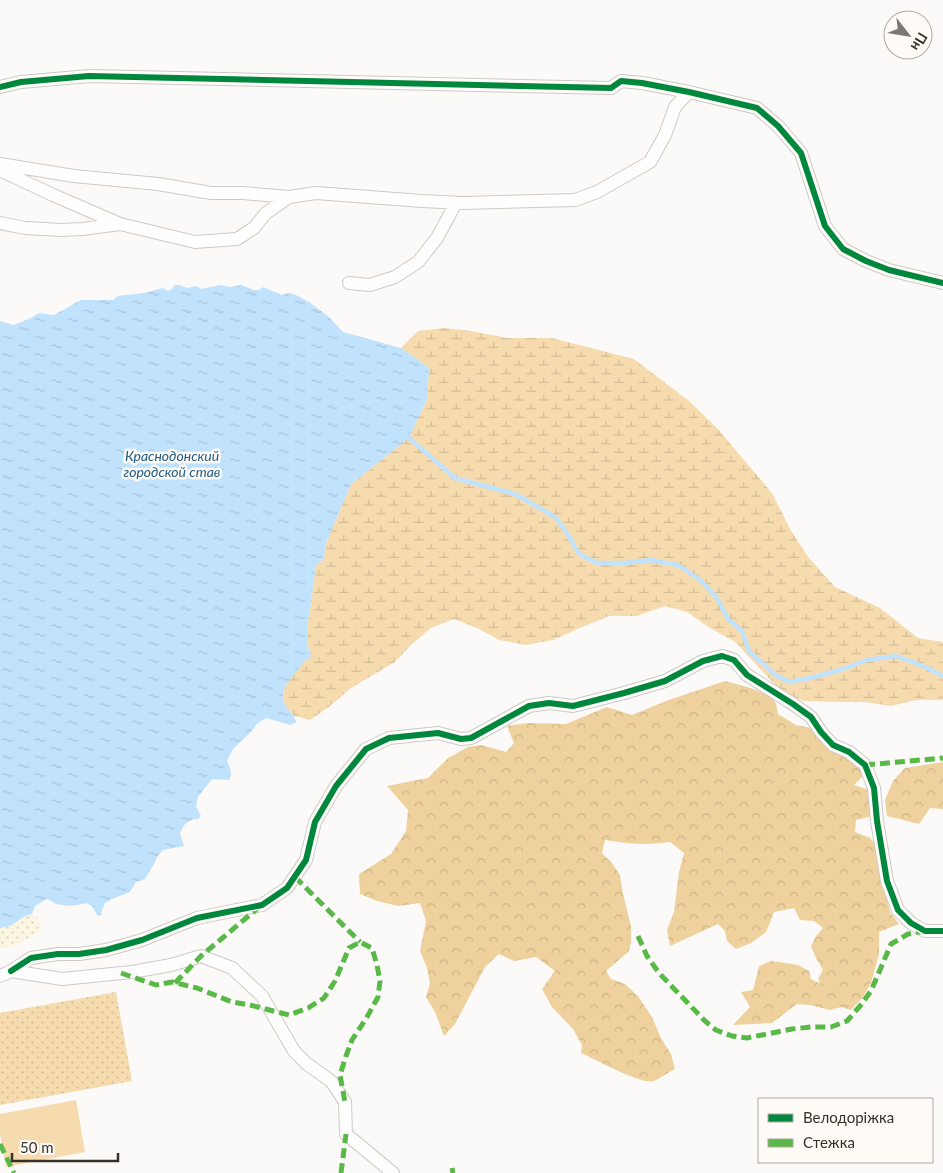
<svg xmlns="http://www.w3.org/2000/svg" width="943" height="1173" font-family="Lato,sans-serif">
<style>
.green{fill:url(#green-dots)}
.forest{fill:url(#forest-crowns)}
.wetland{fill:url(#wetland-marsh)}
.sand{fill:url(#sand-dots)}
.pitch{fill:#f6dbae}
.water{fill:url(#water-ripples)}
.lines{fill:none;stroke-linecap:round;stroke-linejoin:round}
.stream{stroke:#c0e2fc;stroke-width:4.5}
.street-casing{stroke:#cdcac4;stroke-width:14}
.street{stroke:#fffefe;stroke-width:12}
.quiet{stroke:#58b947;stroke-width:5;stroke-dasharray:10 5;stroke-linecap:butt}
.cycleway-casing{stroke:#fefbf6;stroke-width:9}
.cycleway{stroke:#00873e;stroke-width:6}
.labels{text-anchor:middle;stroke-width:5;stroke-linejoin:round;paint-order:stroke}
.water-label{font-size:14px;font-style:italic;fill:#1f5d87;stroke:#fefbf6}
</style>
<defs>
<pattern id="green-dots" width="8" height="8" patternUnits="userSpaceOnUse" patternTransform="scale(1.25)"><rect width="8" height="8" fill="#f6dbae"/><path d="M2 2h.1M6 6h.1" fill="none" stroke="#d4bc96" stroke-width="1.8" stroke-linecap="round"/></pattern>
<pattern id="forest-crowns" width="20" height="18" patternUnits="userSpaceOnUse" patternTransform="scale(1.25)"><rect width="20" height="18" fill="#eed19d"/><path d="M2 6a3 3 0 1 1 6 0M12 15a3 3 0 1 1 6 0" fill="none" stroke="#cdb487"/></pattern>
<pattern id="wetland-marsh" width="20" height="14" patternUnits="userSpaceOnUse" patternTransform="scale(1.25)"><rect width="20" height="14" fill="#f6dbae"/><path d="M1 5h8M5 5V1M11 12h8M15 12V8" fill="none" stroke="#d4bc96"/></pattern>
<pattern id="sand-dots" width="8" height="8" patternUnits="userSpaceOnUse" patternTransform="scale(1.25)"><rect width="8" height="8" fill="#fbf6e0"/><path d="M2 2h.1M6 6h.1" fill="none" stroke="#d8d3c0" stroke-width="1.8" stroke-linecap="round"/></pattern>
<pattern id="water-ripples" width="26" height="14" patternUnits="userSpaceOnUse" patternTransform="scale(1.25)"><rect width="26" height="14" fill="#c0e2fc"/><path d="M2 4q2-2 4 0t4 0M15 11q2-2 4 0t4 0" fill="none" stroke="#a6c2d8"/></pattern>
</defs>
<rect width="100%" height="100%" fill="#fcfaf8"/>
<path class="green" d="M116,992L132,1081L0,1105V1013Z"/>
<path class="forest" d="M725,681C738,685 767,690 775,702C777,705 777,710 778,714L796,725L811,728L821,737L829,751C847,755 854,759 865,774L854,785L869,790L873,816L856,820L855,832L870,838L876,845L890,912L899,924L879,932V954L871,983L863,997L851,1010L841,1007L830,1010L810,1005L797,1004L772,1023L733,1025L750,1007L741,992L753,990L759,966L771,961L786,963L798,965L809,971L811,979L821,984L818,979L823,970L816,958L811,946L816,936L823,928L814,921L800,920L794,908L774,912L766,932L751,943L736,949L727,941L725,931L718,924C702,931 686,939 670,946L667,930L674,912L679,872L684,853L670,842C646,845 629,844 605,840L602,853L612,863L620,875L623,894L631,926V942L629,951L606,971L611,979L625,984L638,996L652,1017L661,1038L671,1054L675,1069C668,1072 661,1078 654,1081C641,1085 595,1059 581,1053L582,1045L573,1029L552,1007L542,989L555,971L536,957L514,961L499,954L485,967L455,1024L444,1036L435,1012L426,997L430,983L427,968L420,951L426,921L420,903L398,906L377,901L360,894L359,874L391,854L406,831L408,810L387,786L428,778L448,758L468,747L481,745L506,752L514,743L507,726L528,723L566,724L607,707L632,715L666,701Z
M943,762V809L930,808L919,824L887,816L885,800L893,781L905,768Z"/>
<path class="wetland" d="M445,328L471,331L507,338H552L634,359L689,401L716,427L772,493L790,529L808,557L835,587L880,608L918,638L943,642V700H916L891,706L865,702H839L804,701L781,691L735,642L707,626L687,612L665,606L637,616H609L580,628L553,640L526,645L499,640L477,628L454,619L431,628L411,645L395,662L351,688L330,706L310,720L294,716L284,704L283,694L287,682L297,671L310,651L307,645V629L316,565L324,559L325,546L351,484L409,438L427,399L429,368L401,348L418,331Z"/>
<path class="sand" d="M29,914C38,914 40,921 41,929C30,940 15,945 0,949V928C13,926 18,919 29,914Z"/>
<path class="pitch" d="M76,1100L85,1152L6,1167L0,1133V1114Z"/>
<path class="water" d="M175,285H179L187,288L196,286L201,289L221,285L230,287L241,285L254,290H259L263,287L282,295L289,293L296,295L309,302L328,316L343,332L401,348L429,368L427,399L409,438L351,484L325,546L324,559L316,565L307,629V645L310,651L311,657C304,662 302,664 297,671C290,680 280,689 284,702C286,709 294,712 296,722L290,725L266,718L258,723L250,733L233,749L227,761C230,768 233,773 229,780L212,779L198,797L196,806L201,816L198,819C188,819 184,824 180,833L184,846L163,850L157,857L154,864L145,879L136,882L130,892L112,899L105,903L100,916L97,915L92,906L86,903C76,906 68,907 57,904C53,903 51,900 47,899L35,906L32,914C24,915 20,920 13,924C9,927 4,927 0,928V321L14,325L33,317L39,313L54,315L81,300H113L118,296L144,293L163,288L168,291L172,289Z"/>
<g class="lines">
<path class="stream" d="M409,438L455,478L515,494L555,517L567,533L579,554L597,563H623L651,560L678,565L700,580L717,598L728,619L742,631L749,651L774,674L789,682L810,678L840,670L867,660L896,656L923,666L943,676"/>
<defs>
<path id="street" d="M0,87L21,82L89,76L611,88L621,81L642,83L689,92L757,108L778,126L801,153L825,226L843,249L866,261L889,270L943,283
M0,164L74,176L158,184L211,193H243L289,197L316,193L422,201L463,203L575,200L597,192L650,162L665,135L675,107L689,92
M0,170L53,195L120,224
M0,223L25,228L62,230L82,229L120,224L195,242L237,239L254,228L266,213L289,197
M349,283L370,285L395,277L418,262L437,238L456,203
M11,971L31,958L58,954H79L106,950L142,940L197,918L262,905L287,888L306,860L315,822L336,786L366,749L389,738L438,733L461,739L471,738L529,706L549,703L573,706L624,693L665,681L703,661L722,656L734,660L747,675L793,704L811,717L821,732L833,745L849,752L865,765L874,788L877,821L887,881L898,910L911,923L925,931H943
M0,976L11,971L62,979L132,972L171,965L201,956L232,968L262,996L294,1051L307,1064L331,1081L345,1102L346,1134L393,1173"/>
</defs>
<use href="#street" class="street-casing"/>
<use href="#street" class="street"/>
<path class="quiet" d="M865,765L943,758
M295,877L360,942
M638,936L647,956L659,973L705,1021L716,1030L732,1036L747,1038L792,1029L811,1027H831L847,1021L860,1006L871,991L891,944L908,934L925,931
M121,973L156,985L172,982L197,988L232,1002L250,1005L289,1015L308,1008L324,998L335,981L349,948L360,942L372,948L377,965L380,981L378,997L367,1017L352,1040L346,1056L340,1075L345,1102
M175,983L201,956L258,908
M0,1144L14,1173
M452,1168L453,1173
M341,1173L346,1134"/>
<defs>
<path id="cycleway" d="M0,87L21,82L89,76L611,88L621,81L642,83L689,92L757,108L778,126L801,153L825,226L843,249L866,261L889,270L943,283
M11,971L31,958L58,954H79L106,950L142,940L197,918L262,905L287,888L306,860L315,822L336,786L366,749L389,738L438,733L461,739L471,738L529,706L549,703L573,706L624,693L665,681L703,661L722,656L734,660L747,675L793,704L811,717L821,732L833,745L849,752L865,765L874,788L877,821L887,881L898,910L911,923L925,931H943"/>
</defs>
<use href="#cycleway" class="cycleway-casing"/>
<use href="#cycleway" class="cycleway"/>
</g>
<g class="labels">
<g class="water-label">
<text x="172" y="461">Краснодонский<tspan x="172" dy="16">городской став</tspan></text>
</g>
</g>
<rect x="758" y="1098" width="175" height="65" fill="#fefbf6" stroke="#aeaaa4"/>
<rect x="768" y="1114" width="25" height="8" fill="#00873e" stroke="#aeaaa4"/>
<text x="803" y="1123" font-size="15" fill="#363128">Велодоріжка</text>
<rect x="768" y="1139" width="25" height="8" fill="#58b947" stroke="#aeaaa4"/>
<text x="803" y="1148" font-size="15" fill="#363128">Стежка</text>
<g transform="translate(908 35) rotate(121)"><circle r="24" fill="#fefbf6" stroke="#aeaaa4"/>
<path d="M0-4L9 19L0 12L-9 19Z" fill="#7b7771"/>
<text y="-8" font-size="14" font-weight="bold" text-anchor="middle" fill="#363128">Пн</text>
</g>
<path d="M12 1153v8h106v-8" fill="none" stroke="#363128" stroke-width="2.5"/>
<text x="20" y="1153" font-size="15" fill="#363128" stroke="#fefbf6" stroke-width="4" paint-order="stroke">50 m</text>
</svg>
